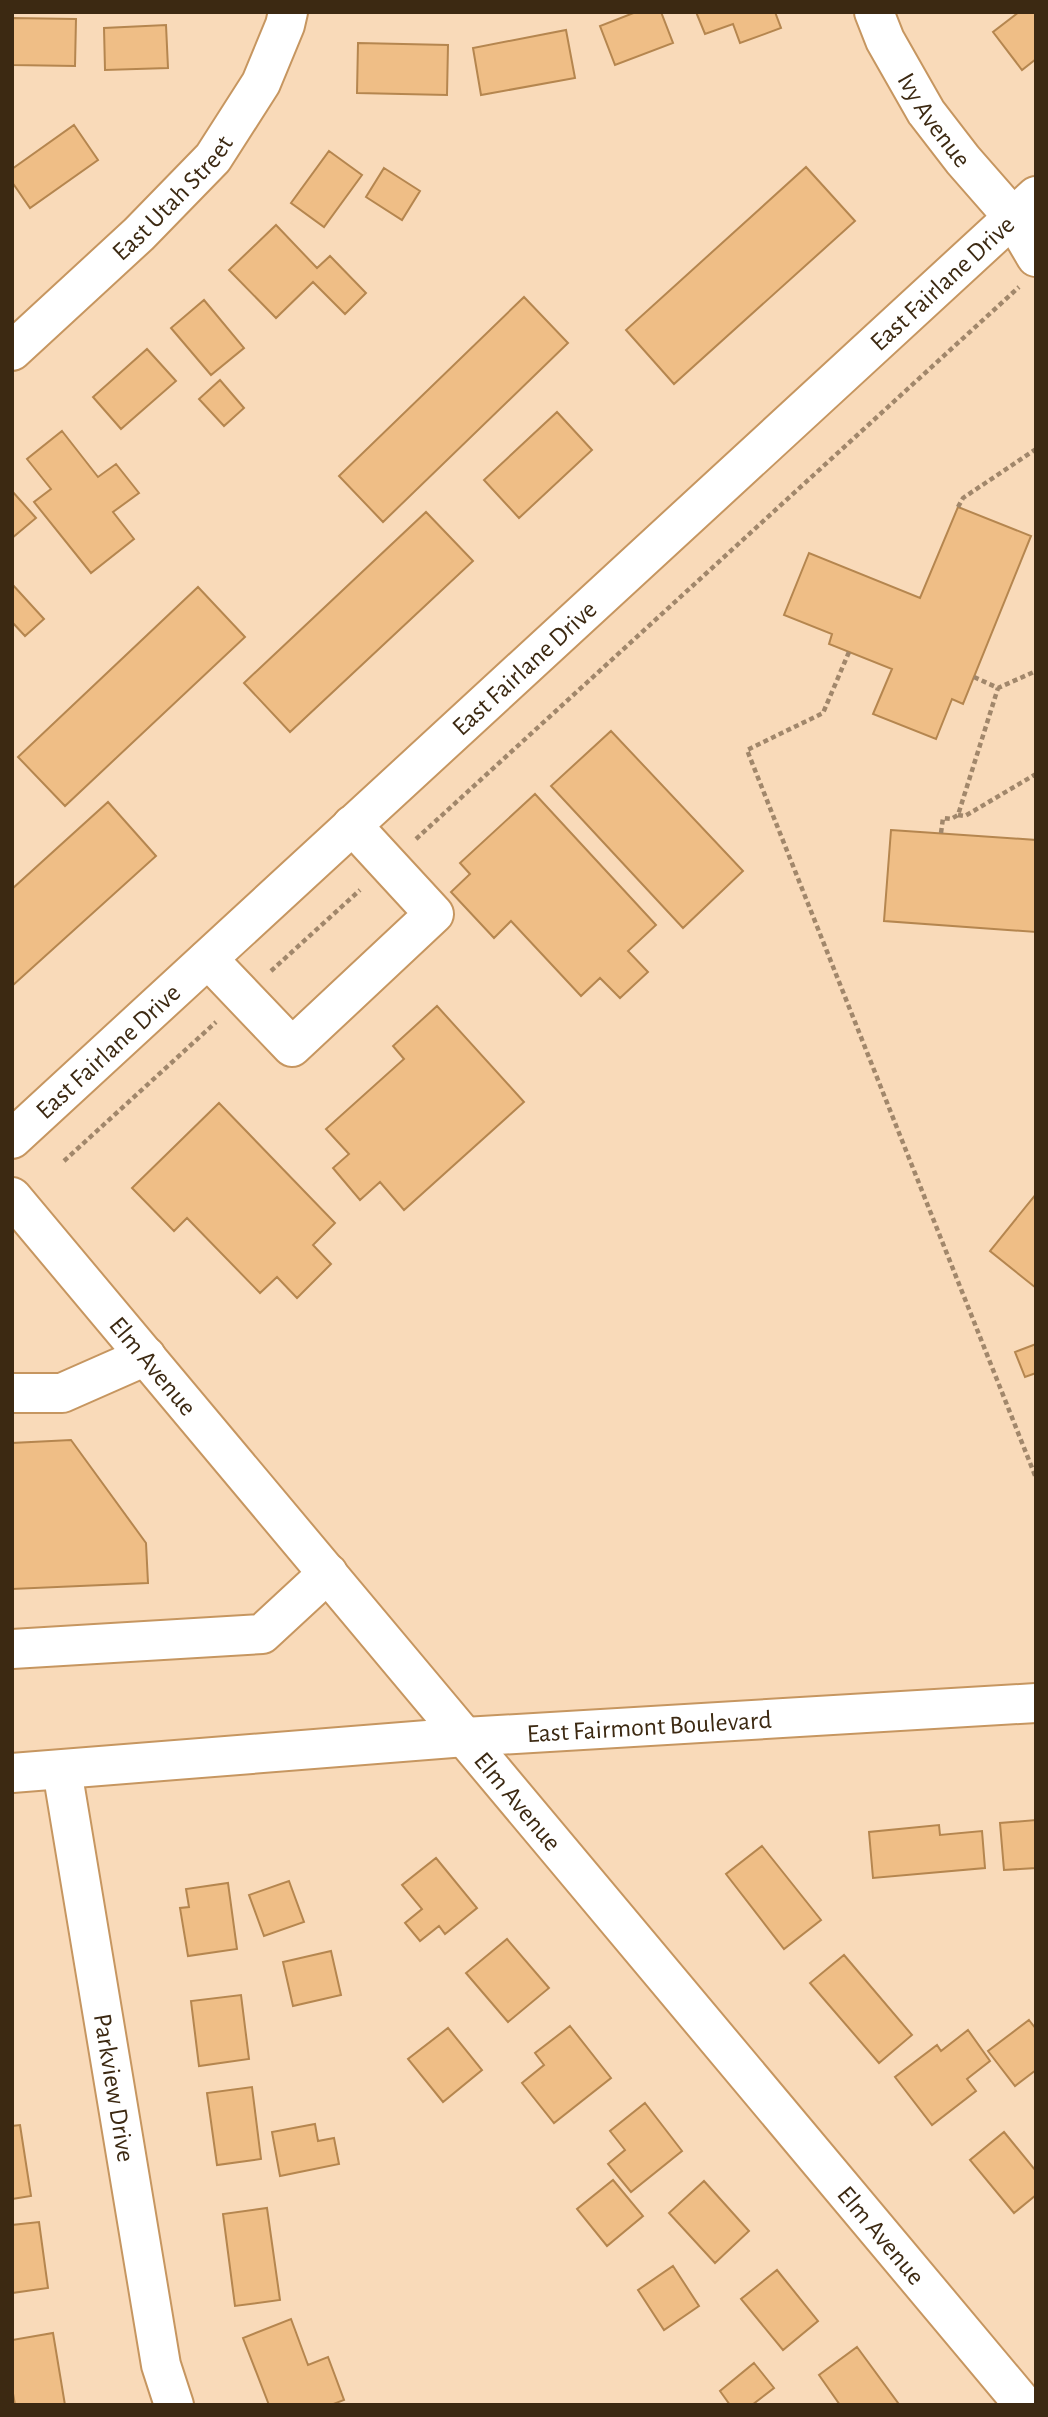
<svg xmlns="http://www.w3.org/2000/svg" width="1048" height="2417" font-family="'Alegreya Sans',sans-serif">
<style>
.building{fill:#efbe86;stroke:#b5864f;stroke-width:2}
.lines{fill:none;stroke-linecap:round;stroke-linejoin:round}
.minor-casing{stroke:#c69660;stroke-width:42}
.path{stroke:#a1876b;stroke-width:4.5;stroke-dasharray:5 3.5;stroke-linecap:butt}
.minor{stroke:#fff;stroke-width:38}
.labels{text-anchor:middle;stroke-width:6;stroke-linejoin:round;paint-order:stroke}
.street-label{font-size:26px;fill:#3c2912;stroke:#fff}
</style>
<rect width="100%" height="100%" fill="#f9dab9"/>
<path class="building" d="M636,12H661L673,43L615,65L600,26Z
M696,12H775L781,28L740,43L733,24L705,34Z
M1019,12H1036V59L1022,70L993,32Z
M12,18L76,19L75,66L12,65Z
M166,25L168,68L105,70L104,28Z
M566,30L575,78L481,95L473,48Z
M358,43L448,45L447,95L357,93Z
M74,125L98,160L30,208L12,182V169Z
M329,151L362,175L324,227L291,203Z
M806,167L855,221L674,384L626,330Z
M384,168L420,191L402,220L366,197Z
M276,225L317,268L330,256L366,293L345,314L313,282L276,318L229,270Z
M524,297L568,343L383,522L339,476Z
M204,300L244,348L211,375L171,328Z
M147,349L176,381L121,429L93,397Z
M220,380L244,408L224,426L199,399Z
M557,412L592,450L519,518L484,480Z
M62,431L98,477L116,464L139,493L113,512L134,539L91,573L34,502L51,489L27,459Z
M12,491L36,518L12,538Z
M958,507L1031,536L963,704L952,699L936,739L873,714L892,669L829,644L832,634L784,615L809,553L920,598Z
M426,512L473,561L290,732L244,683Z
M12,584L44,619L25,636L12,622Z
M198,587L245,637L65,806L18,757Z
M611,731L743,871L683,928L551,786Z
M535,794L656,925L628,951L648,972L620,998L600,978L581,996L511,921L494,938L451,892L470,874L460,863Z
M108,802L156,856L12,986V889Z
M891,830L1036,840V932L884,921Z
M437,1006L524,1102L404,1210L380,1182L360,1200L333,1168L349,1154L326,1129L404,1059L393,1046Z
M219,1103L335,1223L313,1245L331,1264L297,1298L277,1277L260,1293L187,1218L174,1231L132,1188Z
M1036,1194V1288L990,1251Z
M1036,1344V1373L1025,1377L1015,1352Z
M71,1440L146,1543L148,1583L12,1589V1443Z
M1036,1820V1868L1004,1870L1000,1823Z
M939,1825L940,1835L982,1831L985,1868L873,1878L869,1832Z
M762,1846L821,1920L784,1949L726,1874Z
M436,1858L477,1908L445,1934L439,1926L420,1941L405,1923L422,1909L402,1885Z
M289,1881L304,1922L264,1936L249,1895Z
M228,1883L237,1949L188,1956L180,1908L189,1907L186,1889Z
M507,1939L549,1988L508,2022L466,1973Z
M331,1951L341,1995L293,2006L283,1962Z
M844,1955L912,2035L879,2063L810,1983Z
M241,1995L249,2059L199,2066L191,2001Z
M1029,2020L1036,2029V2070L1015,2086L988,2051Z
M570,2026L611,2078L554,2123L522,2083L544,2065L535,2053Z
M448,2028L482,2070L443,2102L408,2059Z
M968,2030L990,2061L967,2079L976,2091L932,2125L895,2077L937,2045L941,2051Z
M252,2087L261,2159L217,2165L207,2093Z
M645,2103L682,2151L631,2192L608,2164L625,2150L610,2131Z
M315,2124L318,2141L334,2138L339,2164L280,2176L272,2132Z
M20,2125L31,2196L12,2199V2126Z
M1004,2132L1036,2171V2195L1014,2213L970,2160Z
M613,2180L643,2216L607,2246L577,2209Z
M704,2181L749,2231L715,2263L669,2213Z
M267,2208L280,2300L235,2306L223,2214Z
M39,2222L48,2288L12,2293V2225Z
M673,2266L699,2306L664,2330L638,2290Z
M777,2270L818,2321L783,2350L741,2299Z
M291,2319L308,2365L328,2357L344,2400L331,2405H269L243,2338Z
M53,2333L65,2405H15L12,2388V2340Z
M857,2347L898,2403L896,2405H840L819,2375Z
M754,2363L774,2388L752,2405H730L720,2391Z"/>
<g class="lines">
<defs>
<g id="minor">
<path id="s1" d="M874,12L885,40L926,112L963,160L1012,216L1036,257"/>
<path id="s2" d="M12,351L139,234L213,158L261,83L285,25L288,12"/>
<path d="M208,959L292,1047L434,914L352,825"/>
<path id="s3" d="M12,1139L1036,196"/>
<path id="s4" d="M12,1197L1024,2405"/>
<path d="M12,1393H62L146,1356"/>
<path d="M12,1649L262,1634L328,1573"/>
<path id="s5" d="M62,1770L161,2365L174,2405"/>
<path id="s6" d="M12,1773L465,1737L1036,1703"/>
</g>
</defs>
<use href="#minor" class="minor-casing"/>
<path class="path" d="M958,507L963,498L1036,449
M849,652L823,713L747,750L1036,1478
M974,677L998,688L1036,671
M958,815L965,816L1036,774
M941,833L943,818L951,819L958,815L998,688
M416,839L1019,287
M271,971L360,890
M64,1161L216,1022"/>
<use href="#minor" class="minor"/>
</g>
<g class="labels">
<g class="street-label">
<text dy="9" stroke="none"><textPath href="#s1" startOffset="124">Ivy Avenue</textPath></text>
<text dy="9" stroke="none"><textPath href="#s2" startOffset="222">East Utah Street</textPath></text>
<text dy="9" stroke="none"><textPath href="#s3" startOffset="1264">East Fairlane Drive</textPath></text>
<text dy="9" stroke="none"><textPath href="#s3" startOffset="696">East Fairlane Drive</textPath></text>
<text dy="9" stroke="none"><textPath href="#s3" startOffset="130">East Fairlane Drive</textPath></text>
<text dy="9" stroke="none"><textPath href="#s4" startOffset="220">Elm Avenue</textPath></text>
<text dy="9" stroke="none"><textPath href="#s6" startOffset="639">East Fairmont Boulevard</textPath></text>
<text dy="9" stroke="none"><textPath href="#s4" startOffset="788">Elm Avenue</textPath></text>
<text dy="9" stroke="none"><textPath href="#s5" startOffset="322">Parkview Drive</textPath></text>
<text dy="9" stroke="none"><textPath href="#s4" startOffset="1354">Elm Avenue</textPath></text>
</g>
</g>
<rect width="1048" height="2417" fill="none" stroke="#3c2912" stroke-width="28"/>
</svg>
